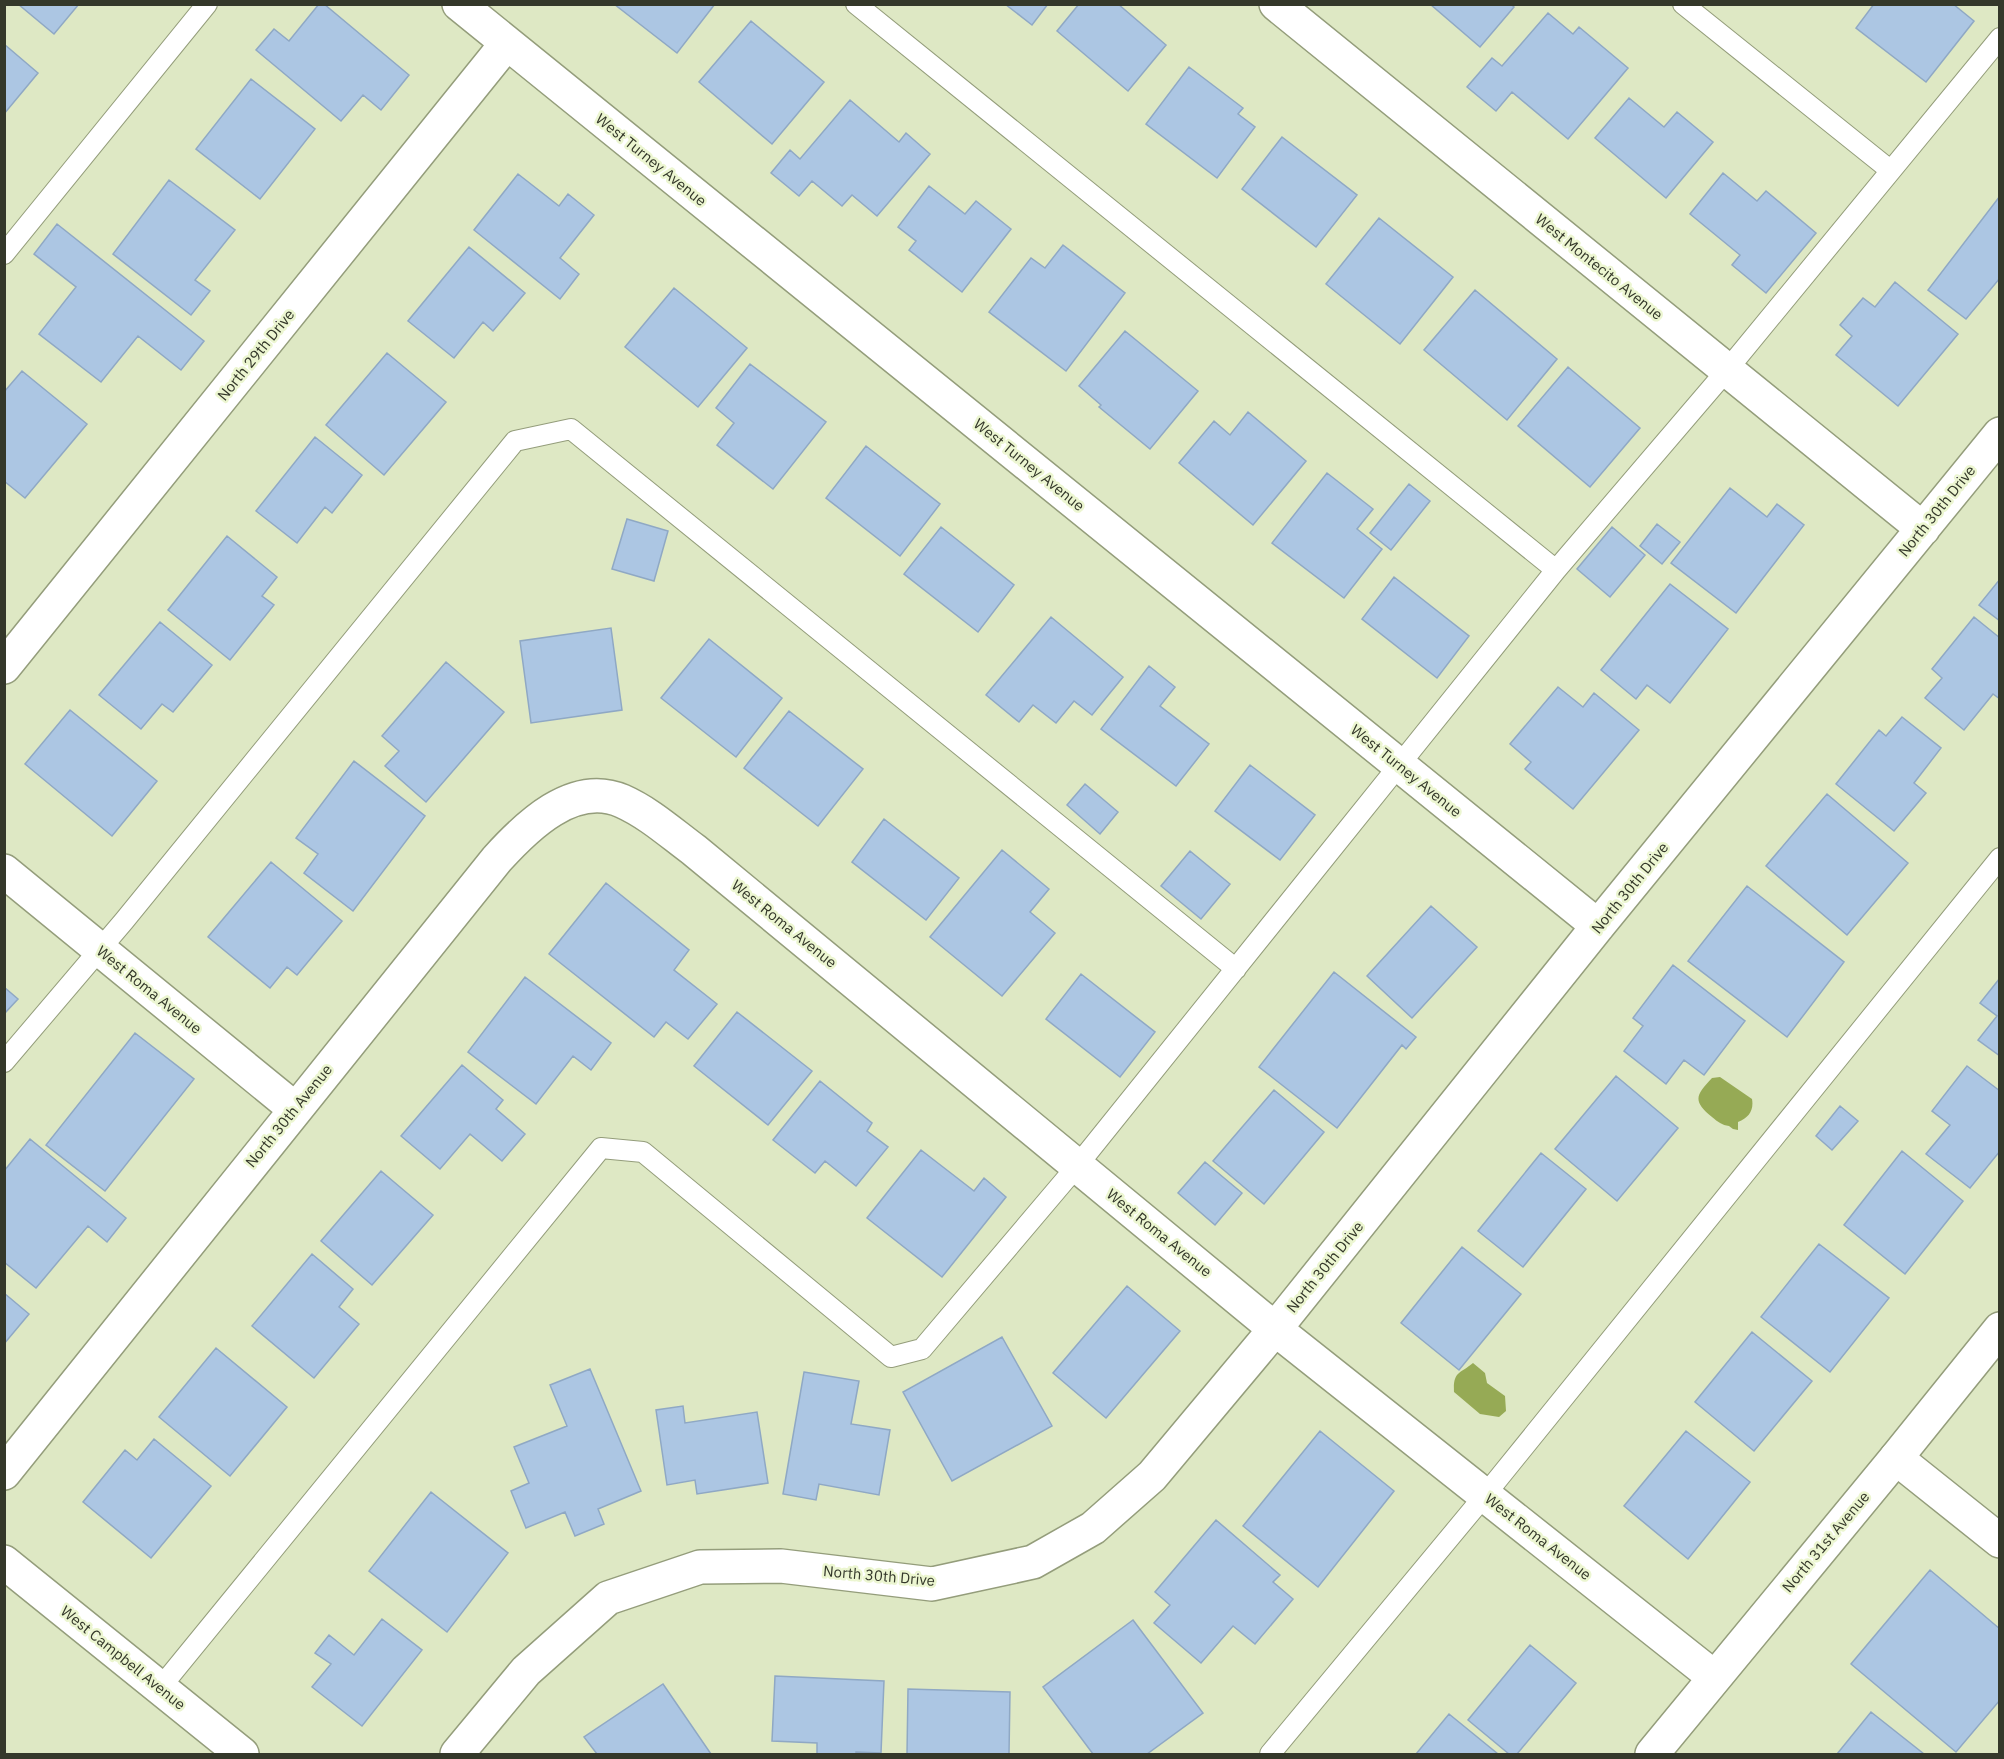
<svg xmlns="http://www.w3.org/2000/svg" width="2004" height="1759" font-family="'IBM Plex Sans',sans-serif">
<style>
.water{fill:#96aa55}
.building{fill:#acc6e3;stroke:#8fa8c4;stroke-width:1.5}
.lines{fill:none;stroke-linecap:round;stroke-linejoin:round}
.service-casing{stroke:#949d7b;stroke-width:22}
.minor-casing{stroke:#949d7b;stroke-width:36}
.tertiary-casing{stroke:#949d7b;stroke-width:36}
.service{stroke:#fff;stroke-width:20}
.minor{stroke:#fff;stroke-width:33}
.tertiary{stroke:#fff;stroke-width:33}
.labels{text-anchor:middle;stroke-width:5;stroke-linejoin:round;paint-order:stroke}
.street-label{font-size:15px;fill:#34382a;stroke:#ecf6d1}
</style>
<rect width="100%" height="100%" fill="#dee8c4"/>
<path class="water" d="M1720,1077L1752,1099C1754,1110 1749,1118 1738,1122V1130L1733,1129L1729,1126C1722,1125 1718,1122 1712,1117C1692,1101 1696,1095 1712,1078Z
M1473,1363L1485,1373L1487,1383L1505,1396L1506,1411L1499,1417L1480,1414L1454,1392C1453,1371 1460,1374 1473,1363Z"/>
<path class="building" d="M18,4H79L54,34Z
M319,4H324L409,75L381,110L363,95L341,121L256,50L274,29L289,41Z
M614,4H715L677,53Z
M1005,4H1048L1032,25Z
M1079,4H1118L1166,45L1128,91L1057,31Z
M1430,4H1511L1514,7L1480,47Z
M1874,4H1953L1974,21L1926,82L1856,28Z
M1548,13L1573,34L1579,27L1628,68L1568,139L1512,92L1496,111L1467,87L1492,58L1502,66Z
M751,21L824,82L772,144L699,82Z
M4,44L38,73L4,114Z
M1189,67L1243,108L1238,114L1255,127L1217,178L1146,124Z
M251,79L315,129L260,199L196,149Z
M1629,98L1664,127L1677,112L1713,142L1666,198L1595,138Z
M850,100L899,142L906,133L930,154L877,216L852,195L842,206L812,181L799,196L771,173L790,150L800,159Z
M1282,137L1357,195L1316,247L1242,189Z
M1723,173L1757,201L1766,191L1816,233L1766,293L1732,265L1740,255L1690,214Z
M518,174L559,206L568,194L594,215L560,258L579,274L560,299L474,230Z
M169,180L235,230L195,280L210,291L191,315L113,254Z
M929,186L965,214L976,201L1011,229L962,292L909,250L916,241L898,227Z
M2000,196V278L1966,319L1928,290Z
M1379,218L1453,277L1400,344L1326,284Z
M57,224L204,341L181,370L138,336L101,382L39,334L76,287L34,254Z
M1063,245L1125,293L1066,371L989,312L1031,258L1045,268Z
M469,247L525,293L493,331L483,322L454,358L408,321Z
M1895,282L1958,334L1898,406L1836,355L1852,336L1840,325L1863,298L1875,307Z
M674,288L747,348L698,407L625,347Z
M1475,290L1557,359L1507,420L1424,350Z
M1125,331L1198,391L1150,449L1099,407L1101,405L1079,386Z
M387,353L446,402L384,475L326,425Z
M750,364L826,422L773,489L717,445L734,423L716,408Z
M1568,367L1640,428L1590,487L1518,426Z
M22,371L87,424L25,498L4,481V392Z
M1248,412L1306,461L1253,525L1179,463L1214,421L1230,435Z
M315,437L362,475L332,513L325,507L297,543L256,511Z
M866,446L940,504L900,556L826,498Z
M1327,473L1373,509L1357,529L1382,549L1344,598L1272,543Z
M1409,484L1430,501L1391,550L1370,533Z
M1730,488L1767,517L1777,504L1804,525L1736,613L1671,563Z
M627,519L668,531L654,581L612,569Z
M1657,524L1680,542L1662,564L1640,546Z
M941,527L1014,585L978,632L904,574Z
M1612,527L1645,555L1610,597L1577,569Z
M227,536L277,577L262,596L274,605L230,660L168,610Z
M1394,577L1469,636L1437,678L1362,619Z
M2000,579V621L1979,605Z
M1670,584L1728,629L1670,703L1647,685L1636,699L1601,670Z
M1051,617L1123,677L1092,715L1074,701L1056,723L1033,705L1019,722L986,695Z
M1974,617L2000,638V699L1993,694L1964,730L1925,698L1942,678L1932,669Z
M160,622L212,665L173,712L162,704L141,729L99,695Z
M611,628L622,710L531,723L520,641Z
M709,639L782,698L736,757L661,698Z
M446,662L504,712L426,802L385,766L399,751L382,736Z
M1149,666L1175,687L1160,706L1209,744L1176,786L1101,729Z
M1558,687L1583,707L1594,693L1639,730L1573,809L1525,769L1531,762L1510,744Z
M70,710L157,781L112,836L25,764Z
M789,711L863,769L818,826L744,768Z
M1902,717L1941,748L1914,783L1926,793L1894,831L1836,784L1879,730L1886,736Z
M354,761L425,816L353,911L304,873L318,854L296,838Z
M1250,765L1315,815L1280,860L1215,811Z
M1085,784L1118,812L1100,834L1067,805Z
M1827,794L1908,863L1847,935L1766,866Z
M884,819L959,878L926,920L852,862Z
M1002,850L1049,889L1030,912L1055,933L1002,996L930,937Z
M1190,851L1230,884L1201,919L1161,886Z
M271,862L342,921L297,975L287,967L270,988L208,937Z
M606,883L689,950L674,970L717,1004L688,1039L666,1022L654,1037L549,954Z
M1747,886L1844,962L1787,1037L1688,961Z
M1431,906L1477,947L1412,1018L1367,976Z
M1673,965L1745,1021L1704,1075L1684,1060L1666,1084L1624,1051L1643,1026L1633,1018Z
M1334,972L1416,1037L1406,1049L1402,1045L1337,1128L1259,1067Z
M1081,974L1155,1032L1120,1077L1046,1019Z
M525,977L611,1043L591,1070L573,1056L536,1104L468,1052Z
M2000,978V1056L1978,1040L1997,1016L1980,1003Z
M4,987L18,999L4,1014Z
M737,1012L812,1071L768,1125L694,1066Z
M135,1033L194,1079L105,1191L46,1145Z
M462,1065L503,1100L496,1109L525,1134L502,1161L470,1134L440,1169L401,1136Z
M1967,1066L2000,1091V1151L1970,1188L1926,1154L1950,1125L1932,1111Z
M1616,1076L1678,1128L1617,1201L1555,1149Z
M820,1081L872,1123L867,1131L888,1147L856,1186L825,1161L815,1173L773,1140Z
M1274,1090L1324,1132L1264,1204L1213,1161Z
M1840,1106L1858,1121L1832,1150L1816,1136Z
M30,1139L126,1218L107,1242L88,1226L36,1288L4,1262V1171Z
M921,1150L974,1191L984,1178L1006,1197L942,1277L867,1218Z
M1902,1151L1963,1201L1905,1274L1844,1225Z
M1541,1153L1586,1189L1523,1267L1478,1231Z
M1205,1162L1242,1193L1215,1225L1178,1193Z
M381,1171L433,1215L372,1285L321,1241Z
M1819,1244L1889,1298L1830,1372L1761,1317Z
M1462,1247L1521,1294L1459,1370L1401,1323Z
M312,1254L353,1289L339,1307L359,1324L314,1378L252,1326Z
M1127,1286L1180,1331L1106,1418L1053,1373Z
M4,1293L29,1314L4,1344Z
M1752,1332L1812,1381L1754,1451L1695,1402Z
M1002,1337L1052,1426L952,1481L903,1392Z
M216,1348L287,1407L230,1476L159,1417Z
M590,1369L641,1491L598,1509L604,1524L575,1536L565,1512L526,1528L511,1491L529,1483L514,1447L567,1426L550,1385Z
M804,1372L859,1381L851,1424L890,1430L879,1495L819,1484L816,1500L783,1494Z
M683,1406L685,1423L757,1412L768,1483L697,1494L695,1480L667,1485L656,1410Z
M1320,1431L1394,1491L1318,1587L1243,1526Z
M1686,1431L1750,1482L1688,1559L1624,1506Z
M154,1439L211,1486L151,1558L83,1502L125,1450L137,1460Z
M431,1492L508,1553L447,1632L369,1571Z
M1216,1520L1280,1575L1273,1582L1293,1599L1255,1644L1233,1626L1201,1663L1154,1623L1170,1605L1155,1592Z
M1930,1570L2000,1629V1700L1956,1752L1851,1664Z
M382,1619L422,1650L362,1726L312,1687L331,1664L315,1653L329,1635L354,1655Z
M1133,1620L1203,1713L1147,1754H1093L1043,1687Z
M1530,1645L1576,1683L1517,1754H1509L1468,1720Z
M775,1676L884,1681L881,1753L856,1752V1754H817V1743L772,1741Z
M663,1684L711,1754H597L584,1737Z
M908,1689L1010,1692L1009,1754H907Z
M1871,1712L1924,1754H1837Z
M1449,1714L1498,1754H1416Z"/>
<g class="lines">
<defs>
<path id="service" d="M856,4L1556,570
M1683,4L1890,170
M4,254L207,4
M4,1062L124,921L515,441L571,429L1236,969
M160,1688L601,1148L643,1152L891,1357L922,1349L1077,1166L1556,570L1727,370L2000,38
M1270,1754L1485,1495L2000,858"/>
<path id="minor" d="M459,4L1598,926
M1276,4L1923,529
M4,667L507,43
M4,871L295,1109
M1896,1458L2000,1541
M4,1473L497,859C526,827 573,780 622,801C649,813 671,833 694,850L1275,1329L1714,1677
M457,1754L526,1671L608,1598L700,1567L781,1566L932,1584L1033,1562L1093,1528L1152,1476L1275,1329L1598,926L2000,434"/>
<path id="tertiary" d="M4,1562L242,1754
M1652,1754L1896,1458L2000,1329"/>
</defs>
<use href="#service" class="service-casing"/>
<use href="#minor" class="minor-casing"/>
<use href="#tertiary" class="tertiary-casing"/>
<use href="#service" class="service"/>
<use href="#minor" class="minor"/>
<use href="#tertiary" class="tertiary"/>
</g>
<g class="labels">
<g class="street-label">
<text transform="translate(651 160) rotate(39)" y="5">West Turney Avenue</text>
<text transform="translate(1599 267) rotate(39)" y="5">West Montecito Avenue</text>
<text transform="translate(256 355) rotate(-51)" y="5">North 29th Drive</text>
<text transform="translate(1029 465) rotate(39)" y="5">West Turney Avenue</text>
<text transform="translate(1937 511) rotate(-51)" y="5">North 30th Drive</text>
<text transform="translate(1406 771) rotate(39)" y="5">West Turney Avenue</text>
<text transform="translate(1630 888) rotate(-51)" y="5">North 30th Drive</text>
<text transform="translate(784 924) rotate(39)" y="5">West Roma Avenue</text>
<text transform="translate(149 990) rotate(39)" y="5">West Roma Avenue</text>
<text transform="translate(289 1116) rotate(-51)" y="5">North 30th Avenue</text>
<text transform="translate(1159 1233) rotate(39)" y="5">West Roma Avenue</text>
<text transform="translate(1325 1267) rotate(-51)" y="5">North 30th Drive</text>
<text transform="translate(1538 1537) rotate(38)" y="5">West Roma Avenue</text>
<text transform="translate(1826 1542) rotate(-50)" y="5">North 31st Avenue</text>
<text transform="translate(879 1576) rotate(5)" y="5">North 30th Drive</text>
<text transform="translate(123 1658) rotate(39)" y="5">West Campbell Avenue</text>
</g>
</g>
<rect width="2004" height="1759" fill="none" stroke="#34382a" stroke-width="12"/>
</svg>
